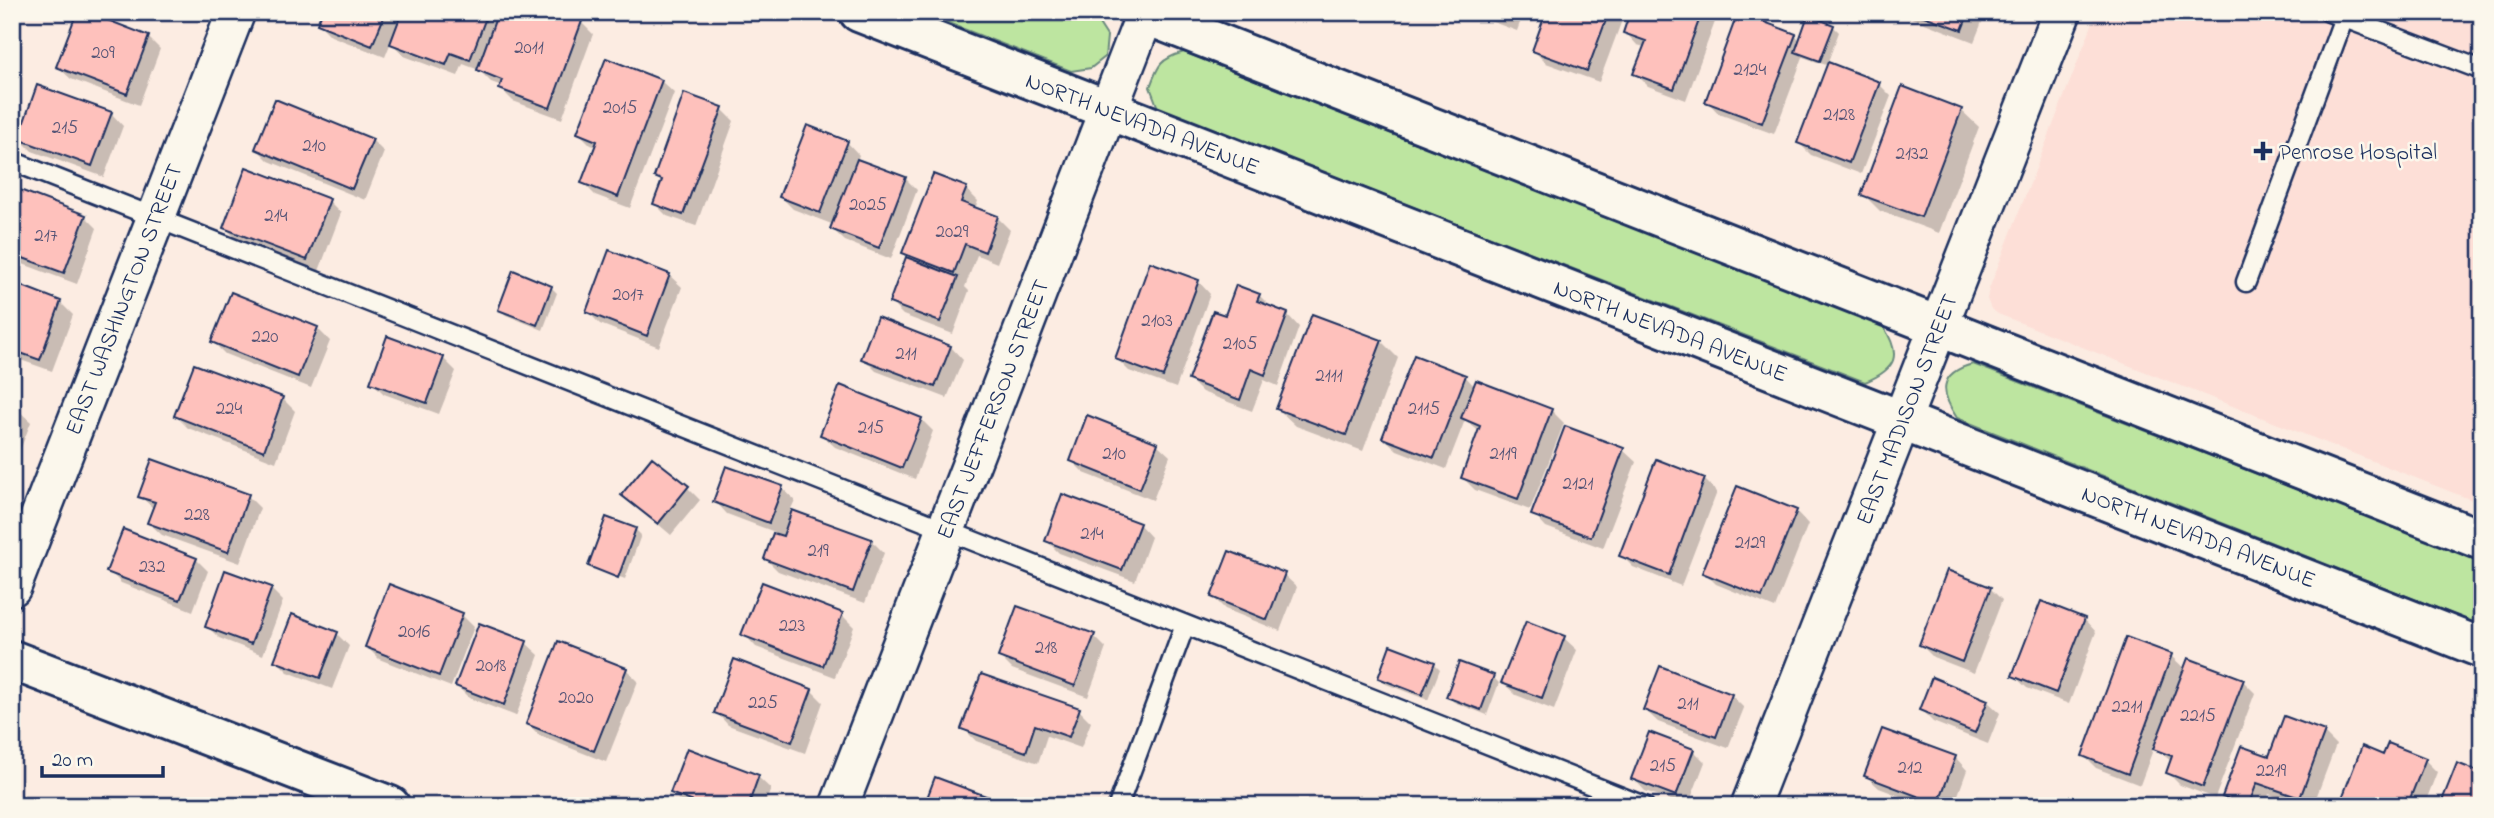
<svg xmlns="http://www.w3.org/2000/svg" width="2494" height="818" font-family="'Indie Flower',sans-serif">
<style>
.built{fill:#fddfd7}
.green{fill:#bde5a0;stroke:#6c8a7f;stroke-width:2}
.shadow{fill:#0003}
.building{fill:#fec1bc;stroke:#1b2f5e;stroke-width:2}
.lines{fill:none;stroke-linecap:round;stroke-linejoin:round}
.lane-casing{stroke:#1b2f5e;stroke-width:23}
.street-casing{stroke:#1b2f5e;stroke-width:42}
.secondary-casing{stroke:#1b2f5e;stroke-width:44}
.primary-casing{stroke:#1b2f5e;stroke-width:44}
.lane{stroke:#fbf7ec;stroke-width:18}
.street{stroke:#fbf7ec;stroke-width:37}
.secondary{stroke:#fbf7ec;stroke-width:38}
.primary{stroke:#fbf7ec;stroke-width:38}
.poi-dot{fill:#1b2f5e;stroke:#fbf7ec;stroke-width:2.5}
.labels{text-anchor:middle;stroke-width:5;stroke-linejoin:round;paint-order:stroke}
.number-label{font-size:19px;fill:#545476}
.street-label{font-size:23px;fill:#1b2f5e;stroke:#fbf7ec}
.poi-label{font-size:23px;fill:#1b2f5e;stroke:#fbf7ec;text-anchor:start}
</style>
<rect width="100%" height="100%" fill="#fcece2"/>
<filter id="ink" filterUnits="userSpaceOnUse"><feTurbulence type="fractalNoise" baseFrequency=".0143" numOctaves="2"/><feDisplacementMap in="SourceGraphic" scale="14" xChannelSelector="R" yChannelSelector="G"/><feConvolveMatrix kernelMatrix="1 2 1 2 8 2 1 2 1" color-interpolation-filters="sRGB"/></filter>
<g filter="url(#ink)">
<path class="built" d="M2097,12H2482V504L1998,314L1991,309L1987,299L1989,289Z"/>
<path class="green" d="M920,12H1079L1096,19L1107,36L1105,57L1091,68L1071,71Z
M1184,52L1883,326C1902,355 1897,369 1865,382L1158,108L1150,87C1158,65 1160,59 1184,52Z
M1973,364L2482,561V626L1957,418C1940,393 1938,373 1973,364Z"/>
<path class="shadow" d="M324,12H498L523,19L581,22L593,34L562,119L513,101L501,89L502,86L491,82L479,70L463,64L458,76L404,56L391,42L385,57L331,36L319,24Z
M1466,12H1524L1517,31Z
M1548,12H1625L1599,82L1546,63L1534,51Z
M1632,12H1706L1715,22L1686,100L1648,86L1635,73L1645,47L1637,45L1625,32Z
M1896,12H1986L1974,42Z
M1833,26L1839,32L1827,64L1879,84L1891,96L1861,174L1811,155L1799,143L1829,66L1803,57L1774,134L1719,114L1707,101L1795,35L1801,41Z
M148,37L160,49L139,105L71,79L58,67Z
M661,81L674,93L630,208L595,195L583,183L597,147L591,145L579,133Z
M722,109L734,121L696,226L667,216L655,204L663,183L656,177Z
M1961,110L1979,127L1939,233L1880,211L1863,194Z
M111,113L123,126L104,177L32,151L20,139Z
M372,140L384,152L365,200L269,161L257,149Z
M847,142L859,155L857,161L905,178L917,190L891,259L845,241L832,229L834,225L793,209L781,197Z
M12,189L85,216L97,228L77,284L12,260Z
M966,189L978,201L975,209L997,217L1010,230L997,263L977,255L965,287L969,291L953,334L903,315L891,303L914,262L904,253Z
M329,201L341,213L319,271L238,240L225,228Z
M669,275L682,287L659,347L600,324L588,312Z
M1198,281L1210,294L1176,388L1129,371L1117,359Z
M12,284L60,302L73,315L52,371L12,357Z
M551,287L557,293L543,330L506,315L500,310Z
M1259,295L1272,308L1287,314L1299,327L1278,386L1264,380L1252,411L1202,392L1190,380L1226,317Z
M878,320L951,347L963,360L947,398L876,371L863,358Z
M317,328L330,341L311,388L225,354L213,342Z
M1381,341L1398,358L1363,451L1296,426L1278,409Z
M443,358L456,371L439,414L384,394L372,382Z
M195,366L283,399L295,411L276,462L188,428L176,416Z
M1465,376L1475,387L1551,410L1564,423L1530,510L1475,490L1463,478L1480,432L1465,420L1446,469L1397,450L1384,438Z
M12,408L18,410L31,422L13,468Z
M921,419L933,431L915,479L835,447L822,435Z
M1157,444L1170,456L1153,500L1084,473L1072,461Z
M1623,450L1636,462L1603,548L1546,527L1534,514Z
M727,468L782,488L795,500L790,511L871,540L884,553L865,603L778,571L766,559L775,532L727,514L715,501Z
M1704,479L1717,492L1681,586L1633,567L1621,555Z
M687,487L700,500L671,535L624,495Z
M140,496H248L260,508L240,563L162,535L149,523L154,509Z
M1796,511L1808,524L1775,608L1716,584L1704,572Z
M1139,524L1151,537L1135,581L1059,553L1047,541Z
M635,529L641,535L625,579L594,567V570L590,566Z
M1230,553L1284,575L1297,587L1280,631L1225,609L1213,597Z
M196,559L208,571L193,611L121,583L109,571Z
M1990,588L2002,600L1974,673L1933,657L1921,645Z
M271,589L283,601L263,655L219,638L207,626Z
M462,615L474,627L451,687L379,659L367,647Z
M842,615L854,627L835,677L756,647L744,634Z
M2084,619L2096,632L2069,704L2027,688L2014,676Z
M480,625L526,643L539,655L516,716L469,698L457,686Z
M337,634L349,646L332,689L288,672L276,660Z
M1094,636L1106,648L1088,697L1012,669L1000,657Z
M1564,638L1577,650L1554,710L1516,695L1503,683Z
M2171,656L2185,669L2243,681L2255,693L2215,798L2180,785L2168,773L2172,762L2154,747L2140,785L2096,768L2084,756Z
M1434,663L1440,669L1428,700L1386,684L1380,678Z
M626,669L638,681L606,762L540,736L528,724Z
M1493,677L1499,683L1487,715L1454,702L1448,696Z
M811,690L823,702L805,753L728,725L716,712Z
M1731,695L1744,708L1728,748L1658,722L1645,710Z
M1987,701L2000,713L1988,744L1933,722L1921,710Z
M1079,710L1091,722L1081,748L1047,736L1038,763L976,741L963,728Z
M2324,733L2336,745L2313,806H2302L2269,794L2265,806H2233L2224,796L2270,758Z
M688,750L758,777L771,789L764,806L684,805L672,793Z
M1693,750L1705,762L1688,806L1645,791L1633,778Z
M1955,757L1967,770L1954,806H1926L1879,788L1866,776Z
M2384,757L2425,760L2437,772L2424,806H2341Z"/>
<path class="building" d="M77,12H87L149,36L127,94L56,67Z
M322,12H386L372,46L317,24Z
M402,12H488L470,60L451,53L446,65L390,44Z
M498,12H511L522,16L524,12H559L582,21L550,108L499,89L502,80L477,70Z
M1484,12H1508L1505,20Z
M1546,12H1609L1587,71L1532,51Z
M1630,12H1702L1674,89L1633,74L1646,41L1623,33Z
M1738,12L1796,34L1762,123L1705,102Z
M1913,12H1969L1962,30Z
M1808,15L1834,25L1820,61L1795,52Z
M606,58L662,80L618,197L581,183L597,141L577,133Z
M1828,62L1880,82L1849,163L1797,143Z
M37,85L112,112L92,166L18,139Z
M1902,86L1962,109L1921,217L1861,195Z
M684,93L723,107L683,215L653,204L662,180L654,177Z
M275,99L373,139L352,189L255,149Z
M807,125L848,141L820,213L779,197Z
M857,159L906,177L879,248L830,229Z
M246,167L330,199L307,260L223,228Z
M933,174L967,187L961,202L998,216L985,252L965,244L954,273L902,253Z
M12,187L86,215L64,273L12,254Z
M609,250L670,274L647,336L586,312Z
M906,257L958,277L940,322L889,303Z
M1150,262L1199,280L1163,377L1115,359Z
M513,270L552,286L537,325L498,310Z
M12,282L61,301L40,360L12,350Z
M1236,285L1260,294L1257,301L1288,313L1265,375L1251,369L1240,400L1188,380L1213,311L1225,315Z
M231,292L318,327L298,377L211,342Z
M1312,314L1382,340L1346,435L1276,409Z
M877,317L951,346L935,387L861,359Z
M387,336L444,357L427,403L370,383Z
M1414,355L1466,375L1434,458L1382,438Z
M194,364L283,397L264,451L174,416Z
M1476,380L1552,409L1518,499L1461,478L1480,426L1461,418Z
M840,385L922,418L902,468L820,435Z
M12,406L19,408L12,428Z
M1087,415L1158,443L1140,489L1070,461Z
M1565,426L1624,448L1591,537L1531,515Z
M652,457L689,486L658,524L621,495Z
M152,459L249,494L228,552L147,523L155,502L138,497Z
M1656,459L1705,478L1669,575L1619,556Z
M726,466L783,486L769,523L713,502Z
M1737,486L1797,510L1762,597L1702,573Z
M1062,494L1140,523L1122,570L1045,541Z
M792,510L872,539L853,592L764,559L773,533L783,536Z
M606,517L636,528L618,578L588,566Z
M123,529L197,558L180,600L106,572Z
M1229,551L1285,573L1267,620L1211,597Z
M225,570L272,587L251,644L205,627Z
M1947,570L1991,587L1962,662L1919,645Z
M762,582L843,613L823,666L741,635Z
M389,584L463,613L439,676L365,647Z
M2041,601L2085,618L2056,693L2012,676Z
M1017,606L1095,634L1075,686L998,657Z
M292,614L338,632L320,678L274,661Z
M1526,621L1565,636L1542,698L1501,683Z
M479,623L527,641L504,705L455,686Z
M2126,637L2172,654L2128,774L2082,756Z
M558,641L627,668L594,751L526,724Z
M1390,645L1435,662L1422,695L1378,678Z
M2188,658L2244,679L2203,787L2166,773L2172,756L2153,749Z
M734,659L812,689L792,742L714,713Z
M1459,662L1494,675L1481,710L1446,697Z
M1660,666L1732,694L1716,737L1643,710Z
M981,674L1080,708L1069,737L1035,725L1026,752L961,729Z
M1932,677L1988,700L1975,733L1919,710Z
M2284,716L2325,731L2300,798L2257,783L2248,806L2222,797L2241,746L2269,756Z
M1882,729L1956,756L1938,804L1864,776Z
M1649,732L1694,749L1676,796L1631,779Z
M2388,743L2426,758L2407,806H2339L2362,746L2383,755Z
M687,748L759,775L748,806H704L670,793Z
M2457,763L2482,773V806H2440Z
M935,777L1010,805L924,806Z
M26,798L45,806H23Z"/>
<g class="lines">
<defs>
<path id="lane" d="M2329,12L2482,70
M12,161L1644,806
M2246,282L2346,12
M1118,806L1185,625"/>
<path id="street" d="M12,587L236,12
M839,806L1146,12
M1750,806L2062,12"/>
<path id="secondary" d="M12,660L390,806"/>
<path id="primary" d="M859,12L2482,648
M1139,12L2482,540"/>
</defs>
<use href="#lane" class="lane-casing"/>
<use href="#street" class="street-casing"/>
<use href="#secondary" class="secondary-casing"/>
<use href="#primary" class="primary-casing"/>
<use href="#lane" class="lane"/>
<use href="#street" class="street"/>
<use href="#secondary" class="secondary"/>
<use href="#primary" class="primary"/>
</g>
</g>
<path class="poi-dot" d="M2259.5 140.5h7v7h7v7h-7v7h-7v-7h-7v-7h7z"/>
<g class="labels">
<g class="number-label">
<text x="529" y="53">2011</text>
<text x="103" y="58">209</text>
<text x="1750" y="75">2124</text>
<text x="620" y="113">2015</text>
<text x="1839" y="120">2128</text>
<text x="65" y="133">215</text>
<text x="314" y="151">210</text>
<text x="1912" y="159">2132</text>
<text x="868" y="210">2025</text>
<text x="276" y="221">214</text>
<text x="952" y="237">2029</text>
<text x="46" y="241">217</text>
<text x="628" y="300">2017</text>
<text x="1157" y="326">2103</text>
<text x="265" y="342">220</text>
<text x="1240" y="349">2105</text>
<text x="906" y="359">211</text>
<text x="1329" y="381">2111</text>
<text x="229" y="414">224</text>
<text x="1424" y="414">2115</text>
<text x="871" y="433">215</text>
<text x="1114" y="459">210</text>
<text x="1503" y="459">2119</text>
<text x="1578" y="489">2121</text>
<text x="197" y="520">228</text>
<text x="1092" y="539">214</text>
<text x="1750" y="548">2129</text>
<text x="818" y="556">219</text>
<text x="152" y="572">232</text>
<text x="792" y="631">223</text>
<text x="414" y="637">2016</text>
<text x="1046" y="653">218</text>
<text x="491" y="671">2018</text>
<text x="576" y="703">2020</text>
<text x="763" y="708">225</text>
<text x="1688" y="709">211</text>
<text x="2127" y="712">2211</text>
<text x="2198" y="721">2215</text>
<text x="1663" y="771">215</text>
<text x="1910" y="773">212</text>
<text x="2271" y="776">2219</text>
</g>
<g class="street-label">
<text transform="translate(1143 123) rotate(21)" y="8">NORTH NEVADA AVENUE</text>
<text transform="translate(123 299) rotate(-69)" y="8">EAST WASHINGTON STREET</text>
<text transform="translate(1671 330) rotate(21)" y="8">NORTH NEVADA AVENUE</text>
<text transform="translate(992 409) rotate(-69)" y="8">EAST JEFFERSON STREET</text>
<text transform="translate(1906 409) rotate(-69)" y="8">EAST MADISON STREET</text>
<text transform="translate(2199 536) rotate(21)" y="8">NORTH NEVADA AVENUE</text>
</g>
<g class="poi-label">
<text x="2279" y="159">Penrose Hospital</text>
</g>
</g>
<rect width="2494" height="818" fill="none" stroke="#fbf7ec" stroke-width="42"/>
<rect x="21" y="21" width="2452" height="776" fill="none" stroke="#1b2f5e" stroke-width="2.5" filter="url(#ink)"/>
<path d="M42 766v10h121v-10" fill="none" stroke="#1b2f5e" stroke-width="3.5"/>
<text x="52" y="766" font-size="21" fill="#1b2f5e" stroke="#fbf7ec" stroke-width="5" paint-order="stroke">20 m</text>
</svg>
